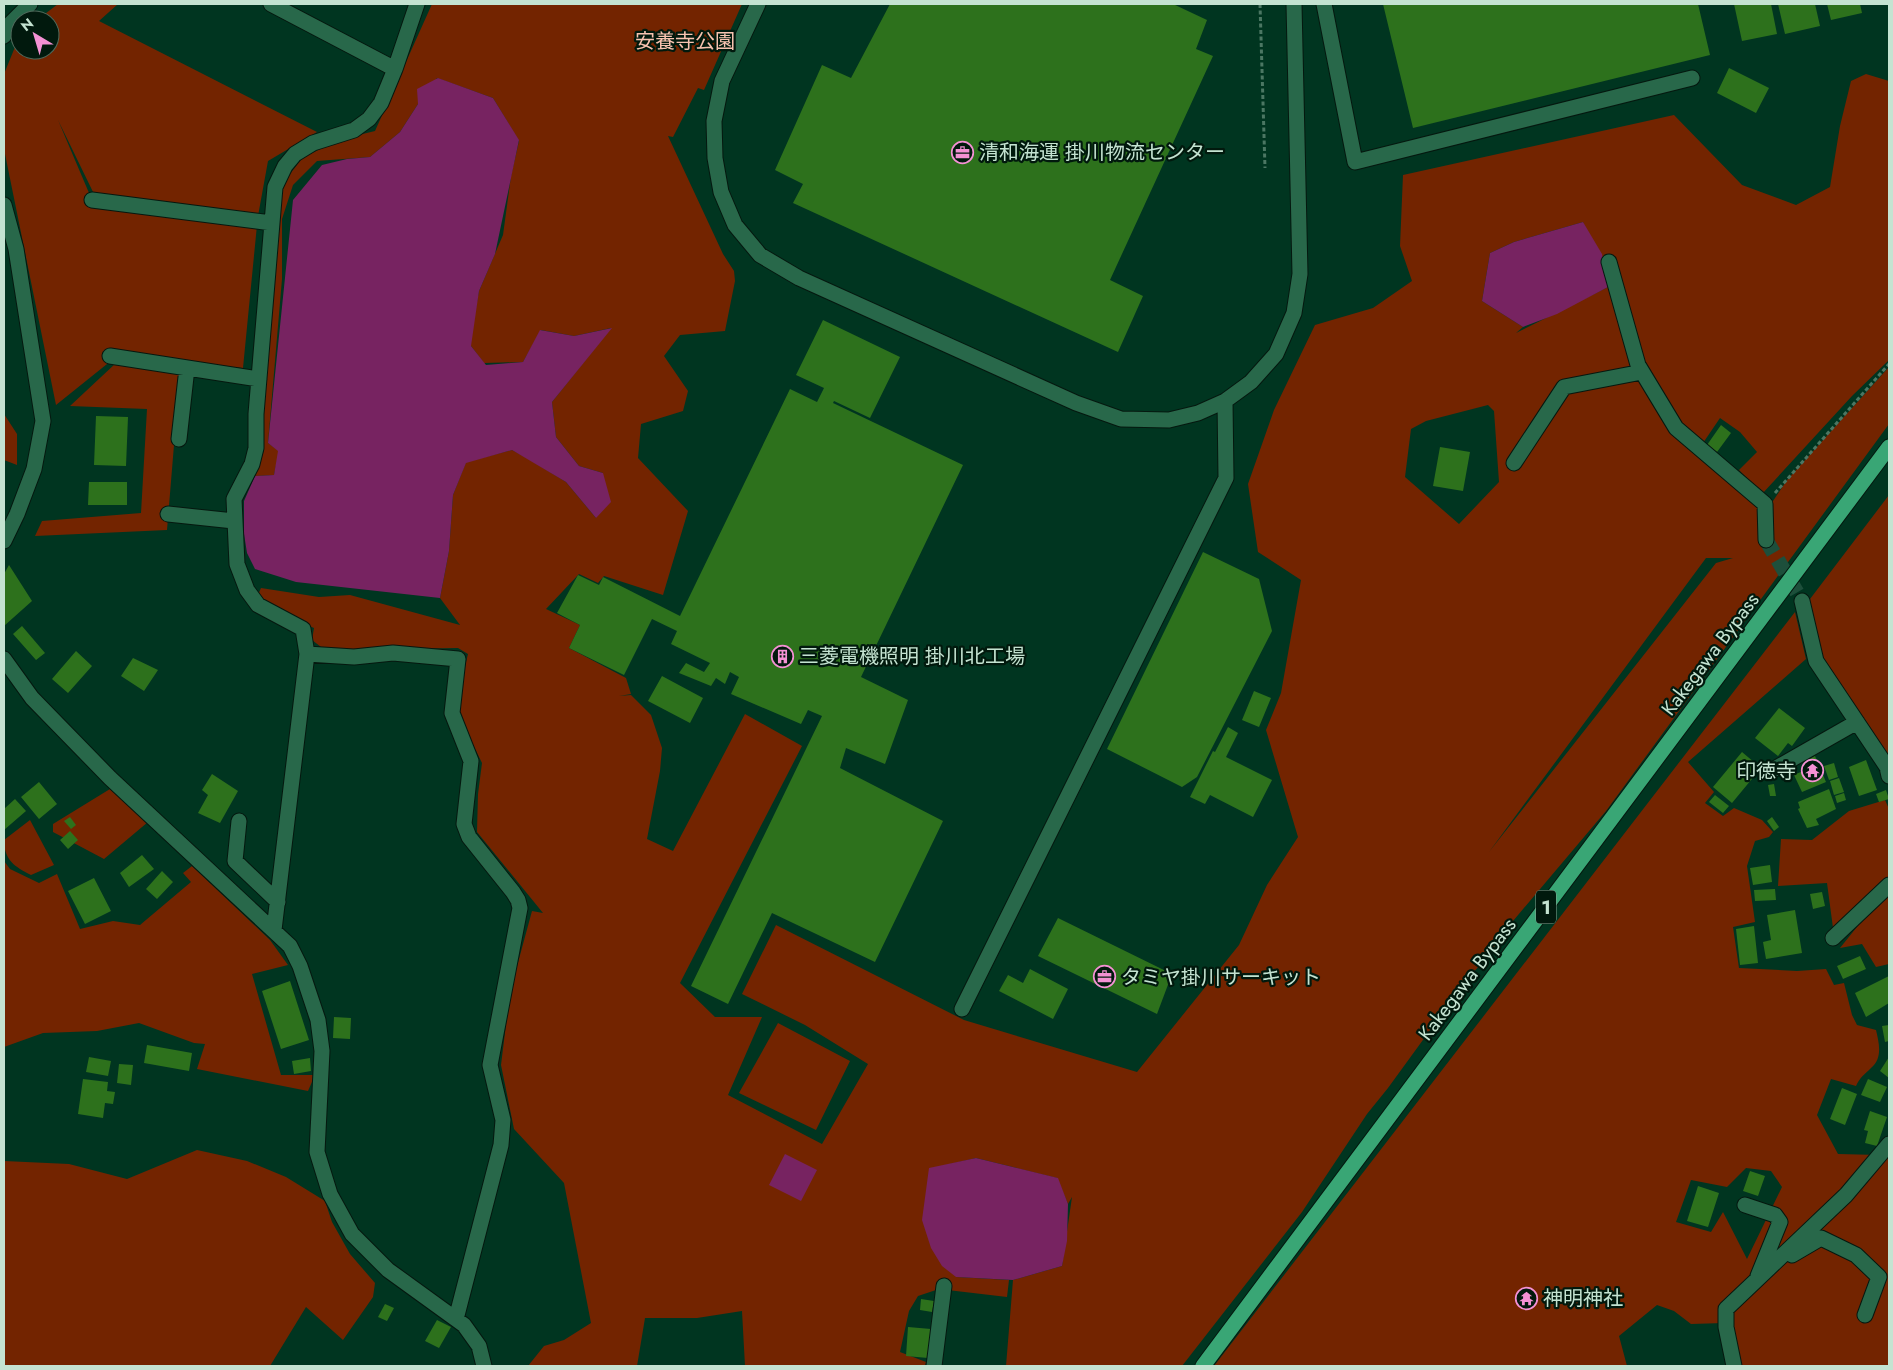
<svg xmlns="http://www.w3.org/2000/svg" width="1893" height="1370" font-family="Jost,'Noto Sans JP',sans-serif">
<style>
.green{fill:#732400;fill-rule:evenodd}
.water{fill:#772361}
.building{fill:#2d711c}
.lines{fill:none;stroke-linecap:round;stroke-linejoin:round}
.minor-tunnel{stroke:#1d4f3b;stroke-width:15;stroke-dasharray:15 8;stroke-linecap:butt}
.minor-casing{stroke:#05180f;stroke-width:17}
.highway-casing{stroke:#05180f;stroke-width:17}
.path{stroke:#4b7763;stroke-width:3;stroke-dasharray:4 2.5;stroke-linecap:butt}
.minor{stroke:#28684a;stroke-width:15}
.highway{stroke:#39a675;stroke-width:15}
.labels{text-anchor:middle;stroke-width:4.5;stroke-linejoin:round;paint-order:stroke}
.shield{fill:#01190d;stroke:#8aa696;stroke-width:1}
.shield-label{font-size:19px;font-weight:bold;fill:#c4e3d1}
.park-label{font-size:20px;fill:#f8c3b0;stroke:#01190d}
.poi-label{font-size:20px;fill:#c4e3d1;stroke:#01190d;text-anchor:start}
.street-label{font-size:20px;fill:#c4e3d1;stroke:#01190d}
</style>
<rect width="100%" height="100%" fill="#003520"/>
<path class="green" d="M58,4H118L99,21L317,132L268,161L258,216L94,194L58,120L92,200L257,225L243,368L117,356L56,405L4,149V74L15,47L20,41V50H50V20H37Z
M432,4H742L704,90L698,88L673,137L668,136L723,254L734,271L735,281L725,331L680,335L664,356L688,391L683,411L641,424L638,458L688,511L663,595L604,576L598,583L579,574L546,609L580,625L569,648L626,678L631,694L619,696L631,695L651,715L662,748L660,771L647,839L673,851L745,714L802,746L680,983L715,1017H762L728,1095L822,1144L868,1064L805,1025L742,994L776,925L964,1020L1137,1072L1239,945L1267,885L1298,837L1266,730L1281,693L1301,580L1258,552L1248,484L1274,410L1315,325L1373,308L1412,281L1400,246L1403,175L1674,115L1742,185L1796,205L1830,187L1840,126L1851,81L1866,74L1889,81V360L1852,396L1762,494L1739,470L1757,452L1740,432L1720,418L1703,443L1765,504L1763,516L1787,480L1889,367V424L1606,811L1513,921L1483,962L1468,978L1388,1088L1367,1114L1302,1212L1182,1366H1006L1013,1280L1062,1266L1072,1197L1068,1204L1057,1178L976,1158L929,1169L956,1277L1009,1280L1007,1297L939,1289L918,1296L909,1311L900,1352L926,1362L925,1366H745L742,1311L697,1318H645L637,1366H528L544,1346L564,1340L591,1323L564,1183L514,1129L501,1065L510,992L532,911L543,913L477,832L478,794L482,763L455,708L468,654L458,648L325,650L312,640L314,628L291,618L257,597L261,588L319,597L350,595L460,625L440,598L449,551L453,495L466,462L512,450L527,458L566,482L596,518L603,473L579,466L556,437L552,402L611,328L574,336L541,330L523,362L484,363L471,346L470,340L479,291L503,235L511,176L519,141L493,98L437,78L418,104L400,132L370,157L317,161L293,185L282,219V279L268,443L279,451L274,475L255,476L264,450V399L280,187L303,157L342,139L375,131ZM1583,222L1608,287L1516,333L1523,327L1482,301L1490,253L1514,242ZM1488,405L1494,411L1499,482L1459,524L1405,477L1411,429L1426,421ZM1706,558H1733L1716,563L1489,852Z
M116,363L180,372L167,530L35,536L42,521L141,513L147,409L70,406Z
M4,414L17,434V465L4,460Z
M1889,495V775L1819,660L1807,603Z
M1795,612L1806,659L1688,762L1714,792L1705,803L1723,816L1734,808L1762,820L1773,832L1769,837L1755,841L1747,866L1755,922L1733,927L1739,968L1797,971L1826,969L1834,985L1844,983L1852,1015L1857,1025L1876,1030C1879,1043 1883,1058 1871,1068C1864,1075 1860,1077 1856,1086L1831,1079L1817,1115L1838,1154L1879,1155L1889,1144V1366H1732L1724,1323L1691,1324L1674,1311L1657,1305L1619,1336L1627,1366H1214ZM1746,1168L1771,1171L1782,1187L1747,1259L1723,1212L1711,1232L1676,1222L1691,1180L1727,1187Z
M110,789L148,822L104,859L53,832V824Z
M1885,800L1889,809V877L1844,932L1833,928L1827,883L1778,886L1781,839L1812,840L1849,811Z
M30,820L54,865L31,875C15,867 4,860 4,840Z
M4,861L10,869L39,883L57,874L80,929L113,921L140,925L191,882L183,873L192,866L270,940L288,965L252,974L281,1075H315L308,1091L197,1069L205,1044L194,1043L139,1023L97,1031L43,1033L4,1047Z
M1889,887V964L1876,967L1862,944L1840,948Z
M778,1023L850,1061L816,1130L739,1093Z
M197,1150L247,1161L286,1177L325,1201L332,1222L350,1254L375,1283L373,1297L343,1340L306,1307L270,1366H4V1161L69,1164L127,1179Z"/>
<path class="water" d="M438,78L493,98L519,140L495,254L479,291L471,346L486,365L523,362L540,330L574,336L612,328L552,402L556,437L579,466L603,473L611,502L596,518L566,482L512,450L466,463L453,495L449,551L440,598L296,582L255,569L247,553L244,534V501L255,476L274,475L278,451L268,443L293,200L322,165L347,159L370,157L400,132L418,104L417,89Z
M1583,222L1602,254L1608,287L1557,314L1523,327L1482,301L1490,253L1514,242Z
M785,1154L817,1170L801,1201L769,1185Z
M976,1158L1058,1178L1068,1204L1067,1241L1062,1266L1013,1280L956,1277L942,1266L931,1248L922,1220L929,1168Z"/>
<path class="building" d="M890,4H1173L1207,20L1196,49L1213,56L1110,280L1143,296L1118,352L793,203L803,184L775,170L822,65L851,78Z
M1383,4H1698L1710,55L1413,128Z
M1734,4H1771L1777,34L1742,41Z
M1778,4H1815L1820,26L1785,34Z
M1827,4H1860L1862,13L1831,20Z
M1729,68L1769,88L1756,113L1717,93Z
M823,320L900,357L870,418L834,401L833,403L963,465L861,677L908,700L885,764L846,748L840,768L943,821L875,962L772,913L728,1004L691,986L822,716L808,710L801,724L731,694L739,677L730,672L725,684L716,678L711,686L679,673L686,663L704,672L710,663L671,644L677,631L652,619L624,675L569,648L580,625L557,613L578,575L599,585L603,577L680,616L790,389L817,402L824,388L796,375Z
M96,416L128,417L126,466L94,465Z
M1721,425L1731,433L1717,452L1707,445Z
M1440,447L1470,452L1463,491L1433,486Z
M89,482H127V505H88Z
M1203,552L1259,579L1272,631L1197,777L1182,787L1107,749Z
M9,565L32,601L4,626V574Z
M22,626L45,653L36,660L13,634Z
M76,651L92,666L68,693L52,679Z
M133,658L158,670L144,691L121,676Z
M662,676L703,698L690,723L648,701Z
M1254,691L1271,698L1259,727L1242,720Z
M1779,708L1805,728L1792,746L1788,743L1778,756L1755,738Z
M1228,727L1238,733L1226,757L1272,780L1253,817L1210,795L1205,804L1190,797L1213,751L1215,752Z
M1742,752L1761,768L1732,803L1713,787Z
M1815,756L1826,782L1802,792L1794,775L1812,767L1809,759Z
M1866,760L1877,790L1859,796L1849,767Z
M1834,763L1838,777L1829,780L1824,766Z
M212,774L238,791L220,823L198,813L208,795L202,790Z
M1839,778L1844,792L1834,795L1830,781Z
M39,782L57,804L39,819L21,797Z
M1774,784L1776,796H1770L1768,785Z
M1829,789L1836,809L1816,819L1819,825L1807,828L1798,809L1800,808L1798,802Z
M1886,790L1889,799L1879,802L1876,794Z
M1844,793L1846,800L1837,803L1835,796Z
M1715,795L1729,806L1723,813L1709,802Z
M15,799L26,811L4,830V809Z
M70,817L76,825L71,829L64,821Z
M1772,817L1779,827L1774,831L1767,821Z
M70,831L78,840L68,849L60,840Z
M142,855L154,869L129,887L120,873Z
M1770,865L1772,882L1753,885L1750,868Z
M162,871L173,882L157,899L146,889Z
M94,878L111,911L85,924L68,891Z
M1775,889L1776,900L1755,901L1754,890Z
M1822,892L1825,906L1813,909L1810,894Z
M1795,910L1802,953L1766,959L1763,942L1771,940L1767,915Z
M1058,918L1172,974L1157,1014L1038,956Z
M1754,926L1758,963L1740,965L1736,929Z
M1860,956L1866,969L1843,979L1837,966Z
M1030,969L1068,989L1053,1019L999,991L1008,975L1023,983Z
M1889,976V1003L1866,1017L1855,993Z
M290,981L309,1040L281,1049L262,991Z
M334,1017L351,1018L350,1039L333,1038Z
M1889,1025V1041L1885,1042L1882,1026Z
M147,1045L192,1053L189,1071L144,1063Z
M89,1057L111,1061L108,1076L86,1072Z
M1889,1057V1078L1880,1071Z
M310,1058L311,1071L294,1074L292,1061Z
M119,1064L133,1065L131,1085L117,1083Z
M83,1079L108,1082L107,1091L115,1092L113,1104L105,1103L103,1118L78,1114Z
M1868,1079L1887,1087L1880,1102L1861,1095Z
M1842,1088L1857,1094L1845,1125L1830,1119Z
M1870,1111L1887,1117L1877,1146L1865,1143L1868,1131L1864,1130Z
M1750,1171L1765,1176L1758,1196L1743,1191Z
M1698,1186L1719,1193L1708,1227L1687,1221Z
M1523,1290L1536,1297L1531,1307L1518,1300Z
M921,1299L934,1301L932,1312L920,1310Z
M385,1304L394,1308L387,1321L378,1317Z
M437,1320L451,1327L439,1348L425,1341Z
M908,1327L931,1329L928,1358L906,1356Z"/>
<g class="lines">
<path class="minor-tunnel" d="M1766,540L1802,601"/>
<defs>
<path id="minor" d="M271,4L395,69
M758,4L722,81L714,121L715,158L721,192L735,225L760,255L799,278L1076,403L1121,419L1169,420L1198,413L1225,401L1251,382L1276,354L1294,313L1300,274L1294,4
M1324,4L1355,162L1692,78
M4,36L9,25L30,4
M92,200L272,223
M4,205L16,249L43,421L34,469L17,514L4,541
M1609,262L1638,365L1676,428L1765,504L1766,540
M110,356L259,379
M179,439L187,368
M1514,463L1564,387L1642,372
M168,514L234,521
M1802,601L1816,661L1887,767L1889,776
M307,654L354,657L393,653L458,659L452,713L471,761L464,824L469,837L513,892L518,900L520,908L490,1065L503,1120L501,1145L456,1319
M4,659L32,698L110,778L290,946L300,966L318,1020L322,1051L317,1152L330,1194L352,1234L388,1270L464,1325L479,1346L484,1366
M1771,771L1857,722
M239,821L235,861L278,902
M274,930L307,654L303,629L258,605L247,590L237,564L234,499L252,464L256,448V414L275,187L285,166L295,154L313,143L354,130L369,119L381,103L395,69L417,4
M1833,938L1889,885
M962,1009L1226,478L1225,401
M1745,1205L1775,1215L1780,1222L1758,1276
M1792,1255L1821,1238L1856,1255L1879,1277L1865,1315
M934,1366L944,1286
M1734,1366L1726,1327V1309L1846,1195L1889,1144"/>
<path id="highway" d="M1203,1366L1889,447"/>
</defs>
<use href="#minor" class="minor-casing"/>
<use href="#highway" class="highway-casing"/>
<path class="path" d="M1260,4L1265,168
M1775,493L1889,364"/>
<use href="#minor" class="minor"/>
<use href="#highway" class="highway"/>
</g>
<defs>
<symbol id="office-ring" viewBox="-11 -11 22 22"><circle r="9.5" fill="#01190d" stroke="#f491d4" stroke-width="1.5"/><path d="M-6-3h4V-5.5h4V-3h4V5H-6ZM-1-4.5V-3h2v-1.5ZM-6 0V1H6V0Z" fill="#f491d4"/></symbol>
<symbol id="building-ring" viewBox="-11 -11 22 22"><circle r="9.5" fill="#01190d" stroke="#f491d4" stroke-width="1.5"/><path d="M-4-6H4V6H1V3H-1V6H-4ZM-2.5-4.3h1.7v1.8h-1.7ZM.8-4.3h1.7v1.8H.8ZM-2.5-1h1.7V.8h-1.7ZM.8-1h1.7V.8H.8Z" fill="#f491d4"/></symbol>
<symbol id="temple-ring" viewBox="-11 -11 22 22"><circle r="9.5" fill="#01190d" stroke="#f491d4" stroke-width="1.5"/><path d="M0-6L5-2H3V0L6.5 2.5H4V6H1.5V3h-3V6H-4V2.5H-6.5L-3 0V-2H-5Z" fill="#f491d4"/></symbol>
</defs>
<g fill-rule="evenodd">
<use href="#office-ring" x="950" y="140" width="25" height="25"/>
<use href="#building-ring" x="770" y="644" width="25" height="25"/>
<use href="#temple-ring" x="1800" y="758" width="25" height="25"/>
<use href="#office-ring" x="1092" y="964" width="25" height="25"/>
<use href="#temple-ring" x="1514" y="1286" width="25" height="25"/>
</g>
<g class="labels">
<rect class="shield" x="1536" y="890.5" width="20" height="33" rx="4"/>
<g class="shield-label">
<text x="1546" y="914">1</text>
</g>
<g class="park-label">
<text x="685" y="48">安養寺公園</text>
</g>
<g class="poi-label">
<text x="979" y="159">清和海運 掛川物流センター</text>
<text x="799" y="663">三菱電機照明 掛川北工場</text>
<text x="1796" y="778" text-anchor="end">印徳寺</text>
<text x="1121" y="984">タミヤ掛川サーキット</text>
<text x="1543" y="1305">神明神社</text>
</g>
<g class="street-label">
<text transform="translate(1710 654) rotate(-53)" y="7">Kakegawa Bypass</text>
<text transform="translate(1467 979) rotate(-53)" y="7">Kakegawa Bypass</text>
</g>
</g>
<rect width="1893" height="1370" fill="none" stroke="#c4e3d1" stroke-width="10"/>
<g transform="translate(35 35) rotate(322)"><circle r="24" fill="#01190d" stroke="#4f6a5b"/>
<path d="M0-4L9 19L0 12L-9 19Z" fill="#f491d4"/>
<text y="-8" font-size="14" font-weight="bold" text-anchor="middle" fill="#c4e3d1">N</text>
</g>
</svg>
